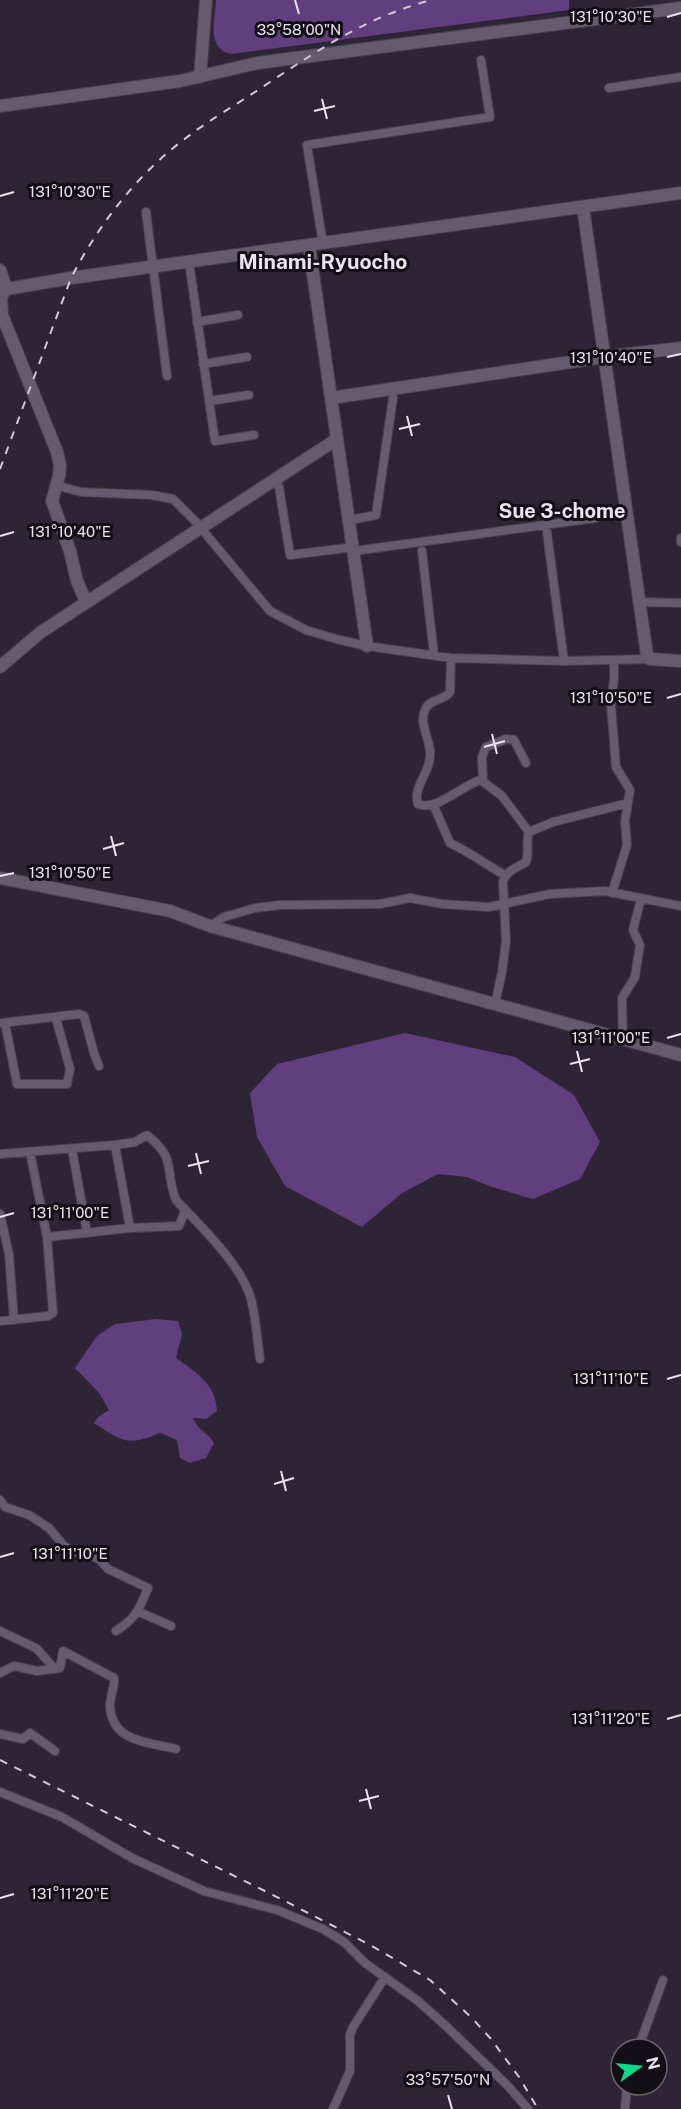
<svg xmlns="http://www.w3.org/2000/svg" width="681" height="2109" font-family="'Public Sans',sans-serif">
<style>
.green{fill:#613e7d}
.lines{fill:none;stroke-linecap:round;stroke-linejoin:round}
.street-casing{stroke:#48414f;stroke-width:10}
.secondary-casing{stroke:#48414f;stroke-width:14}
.street{stroke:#655b6f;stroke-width:8}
.secondary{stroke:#655b6f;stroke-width:12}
.rail{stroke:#d1cbd7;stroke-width:2;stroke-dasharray:8 8;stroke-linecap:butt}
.ticks{fill:none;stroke:#e9e4ef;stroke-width:2}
.labels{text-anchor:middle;stroke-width:6;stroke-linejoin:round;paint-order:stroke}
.neighbourhood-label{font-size:20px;font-weight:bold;fill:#e9e4ef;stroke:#130f17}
.quarter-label{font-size:21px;font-weight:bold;fill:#e9e4ef;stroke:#130f17}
.ticks-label{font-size:15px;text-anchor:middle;fill:#e9e4ef;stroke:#130f17;stroke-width:6;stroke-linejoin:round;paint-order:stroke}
</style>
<rect width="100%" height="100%" fill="#2d2435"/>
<path class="green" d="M216,0H569V10L231,54C206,49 215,19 216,0Z
M405,1033L515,1057L574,1095L600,1142L580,1179L533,1199L492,1187L467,1177L438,1174L402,1193L362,1227L285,1186L257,1137L250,1093L277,1064Z
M156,1319L178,1321L182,1334L176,1358C196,1372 216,1384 217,1411L206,1419L193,1418C199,1432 209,1433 214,1443L206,1458L190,1463L180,1458L177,1440L160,1433C127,1447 122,1441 94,1423L98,1417L109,1410L99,1393L75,1368L97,1336L115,1324Z"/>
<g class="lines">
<defs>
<path id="street" d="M609,88L681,77
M146,212L167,376
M323,244L307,145L490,117L481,60
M189,262L215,441L254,435
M197,322L238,315
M203,364L247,357
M209,401L249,395
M274,480L279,487L290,555L354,547
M55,485L81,492L152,495L173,499L195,521L270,611L306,630L340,640L367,646L451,658L564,661L650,659
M350,520L376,515L393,398
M546,525L564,661
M681,538V542
M354,551L596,518
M422,551L434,655
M640,602L681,603
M451,658L450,692C444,701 430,698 425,710C419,722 429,738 430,751C432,772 412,786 418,804C437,812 463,784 481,780L502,796L529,832C525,842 530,851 526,862C517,868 506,870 503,882L506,941L502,972L495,1004
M483,781L482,757L486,747L506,739L514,740L526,763
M433,804L450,843C470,852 486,865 505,875
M529,832L553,822L628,803
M612,893L627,845L625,821L630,790L616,767L611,705L614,678V660
M210,926L224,917L255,908L280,905L380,904L410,898L442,904L489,907L550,894L605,891L681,906
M2,1023L79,1014L84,1016L94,1053L99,1066
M5,1023L17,1084H67L70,1069L56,1018
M623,1039L622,998L635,977L640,945L633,930L641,899
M115,1145L130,1228
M72,1149L87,1233
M0,1154L115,1145L135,1142L147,1135C178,1160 164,1170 176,1200C201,1227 241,1264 251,1299C256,1318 257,1339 260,1359
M0,1214L9,1254L14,1320
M47,1237L130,1228L179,1226L185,1211
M0,1321L48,1316L53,1313L47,1237L30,1152
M0,1500L5,1507L29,1515L49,1528L64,1546L72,1551L90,1555L100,1560L108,1569L148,1588C139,1610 136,1618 116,1631
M139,1612L171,1626
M0,1631L36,1648L55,1669
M0,1673L14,1666L37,1671L60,1668L63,1651L114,1678C115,1687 110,1696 110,1706C112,1743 149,1742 176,1749
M0,1734L23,1739L30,1733L55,1751
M0,1792L62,1817L132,1858L204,1891L277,1910L323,1929L344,1942L365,1963L418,2001L446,2026L508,2086L528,2109
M638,2049L663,1980
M333,2109L350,2071V2035L353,2027L385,1977
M625,2109L627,2085"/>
<path id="secondary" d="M200,77L206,0
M0,106L180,81L257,63L681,8
M583,207L647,655L650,659L681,661
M309,246L367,646
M0,270L6,288
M6,288L1,297L2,315L57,452L60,465L59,476L52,501L70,551L77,581L86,602
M0,290L71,278L681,193
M331,398L604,357L681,348
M0,667L41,632L337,439
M0,878L170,911L210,926L681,1055"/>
</defs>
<use href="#street" class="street-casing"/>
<use href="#secondary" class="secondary-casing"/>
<use href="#street" class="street"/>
<use href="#secondary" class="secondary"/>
<path class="rail" d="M0,469L71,278C98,226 135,177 182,141C210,119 241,102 270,82C323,47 369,16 432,0
M0,1760L281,1899L372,1946L430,1980L471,2017L491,2039L519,2077L538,2109"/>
</g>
<path class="ticks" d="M295,0L299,14M667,17L681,13M322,99L327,119M314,111L335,106M0,196L14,192M667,357L681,354M407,416L412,436M399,429L420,424M0,536L14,532M667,698L681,694M492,734L497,754M484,747L505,741M111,836L116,856M103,849L124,843M0,876L14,873M667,1038L681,1034M577,1051L582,1072M570,1064L590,1059M196,1153L201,1174M188,1166L209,1161M0,1217L14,1213M667,1379L681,1375M281,1471L286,1491M274,1484L294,1478M0,1557L14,1553M667,1719L681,1715M366,1789L371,1809M359,1801L379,1796M0,1898L14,1894M448,2095L452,2109"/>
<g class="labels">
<g class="neighbourhood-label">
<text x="562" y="518">Sue 3-chome</text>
</g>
<g class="quarter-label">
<text x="323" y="269">Minami-Ryuocho</text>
</g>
</g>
<g class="ticks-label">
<text x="611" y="22">131°10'30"E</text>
<text x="299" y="35">33°58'00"N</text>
<text x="70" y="197">131°10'30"E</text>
<text x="611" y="363">131°10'40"E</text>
<text x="70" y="537">131°10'40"E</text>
<text x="611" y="703">131°10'50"E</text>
<text x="70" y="878">131°10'50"E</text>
<text x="611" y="1043">131°11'00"E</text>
<text x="70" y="1218">131°11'00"E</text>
<text x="611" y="1384">131°11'10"E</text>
<text x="70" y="1559">131°11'10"E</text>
<text x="611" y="1724">131°11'20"E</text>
<text x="70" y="1899">131°11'20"E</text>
<text x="448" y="2085">33°57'50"N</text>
</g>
<g transform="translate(639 2067) rotate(75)"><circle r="28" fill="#130f17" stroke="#69646d" stroke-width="1.5"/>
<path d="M0-4.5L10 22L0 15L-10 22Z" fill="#0ed98a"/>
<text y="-9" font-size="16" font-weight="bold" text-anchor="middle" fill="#e9e4ef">N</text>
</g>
</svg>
